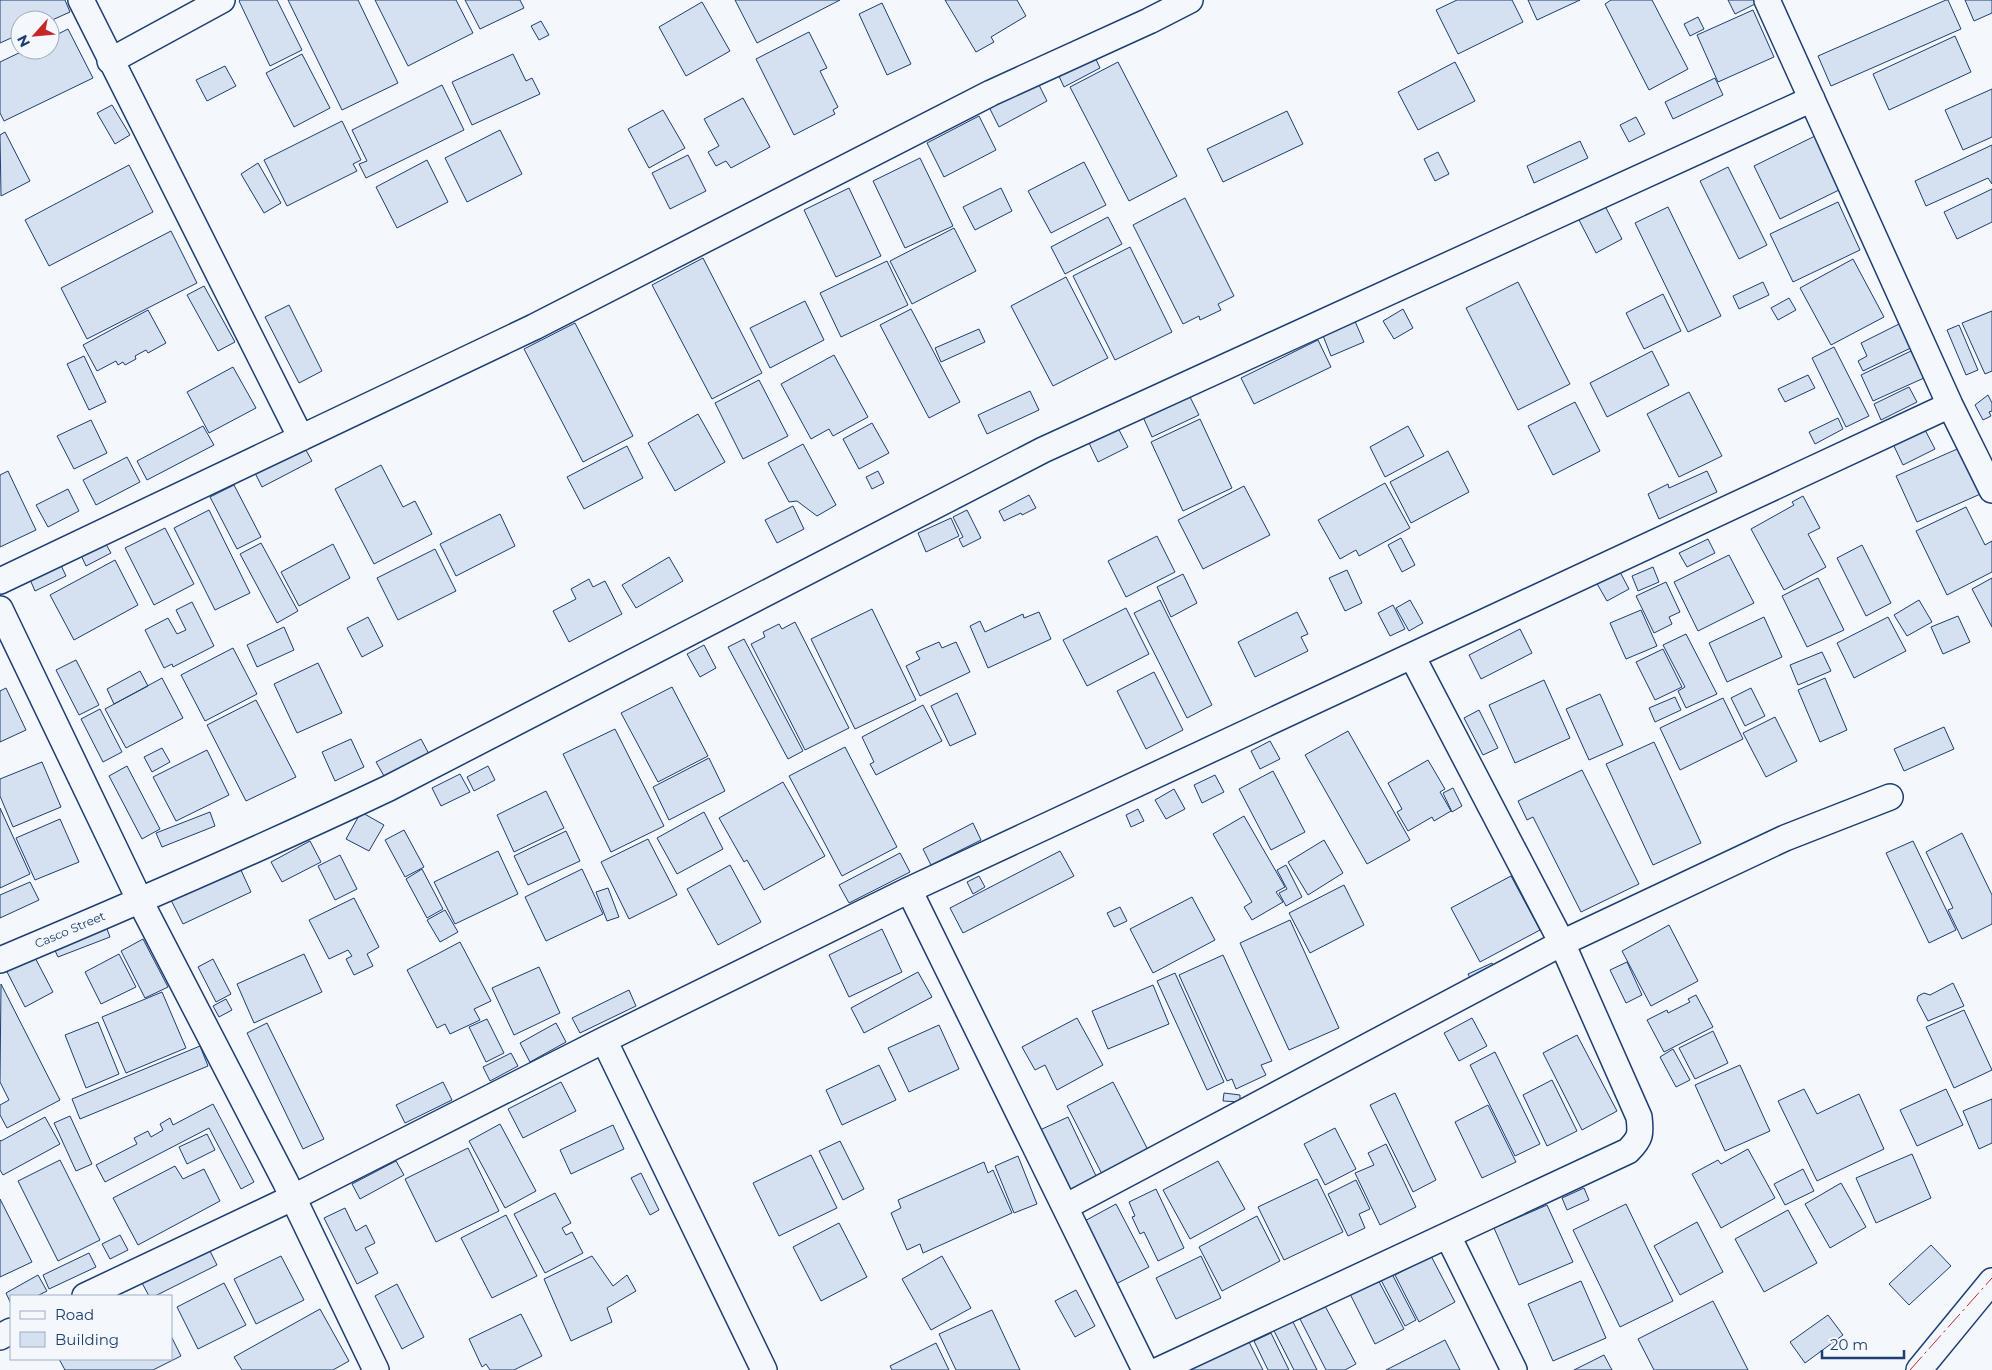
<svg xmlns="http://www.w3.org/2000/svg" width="1992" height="1370" font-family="Montserrat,sans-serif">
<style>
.building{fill:#d5e0f0;stroke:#1d3f73}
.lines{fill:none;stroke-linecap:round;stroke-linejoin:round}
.minor-casing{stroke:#1d3f73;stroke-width:28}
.minor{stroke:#f4f7fb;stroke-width:25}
.power{stroke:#c62828;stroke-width:1;stroke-dasharray:18 4 2.5 4;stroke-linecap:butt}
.labels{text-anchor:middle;stroke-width:4;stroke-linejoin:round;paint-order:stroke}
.street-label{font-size:12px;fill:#1d3f73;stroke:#f4f7fb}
</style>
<rect width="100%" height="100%" fill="#f4f7fb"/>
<path class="building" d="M0,0H65L70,12L50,21L20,20V34L0,43Z
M240,0H277L302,50L270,66L239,1Z
M288,0H358L398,83L342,110Z
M375,0H456L473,33L408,66Z
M465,0H520L524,8L480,29Z
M735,0H840L757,43Z
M945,0H1017L1026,16L991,37L994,42L976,52Z
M1457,0H1512L1523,22L1458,54L1436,10Z
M1528,0H1580L1537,20Z
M1611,0H1652L1688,69L1649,90L1605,4Z
M1728,0H1756L1757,3L1735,14Z
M1946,0H1948L1961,29L1831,86L1818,56Z
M1965,0H1992V13L1974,21Z
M702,2L730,51L686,76L659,27Z
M882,3L911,64L887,75L859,14Z
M1753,10L1774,57L1718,82L1697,35Z
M1698,17L1704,29L1690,36L1684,24Z
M541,21L549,35L539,40L531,26Z
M68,29L93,78L4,121L0,113V62L25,50H50V38Z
M809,32L827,68L820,71L838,107L833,110L835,114L794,135L756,59Z
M1955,36L1971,72L1889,110L1873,74Z
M302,54L330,108L294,127L266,73Z
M513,54L526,81L532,78L540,94L472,125L452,82Z
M1094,55L1100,68L1064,87L1058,74Z
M1118,62L1177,176L1129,201L1070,87Z
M1455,62L1475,101L1418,130L1398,92Z
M225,66L236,86L207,101L196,80Z
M1715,78L1723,95L1673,119L1665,102Z
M1036,79L1047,101L999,127L988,105Z
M442,85L464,130L366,178L359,164L367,161L352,130Z
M1992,89V137L1963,150L1945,110Z
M743,98L770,147L731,168L726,161L716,166L708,152L719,146L704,119Z
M112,105L130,135L115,144L97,113Z
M663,110L685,148L649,168L628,129Z
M1287,111L1303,144L1223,182L1207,149Z
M979,116L996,150L944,177L927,143Z
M1636,117L1645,134L1629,142L1620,125Z
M342,121L361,160L353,164L357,171L287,206L264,160Z
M500,130L522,174L467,202L445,158Z
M5,132L30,181L1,196L0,135Z
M1817,135L1843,188L1780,219L1754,166Z
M1580,141L1588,158L1534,183L1527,166Z
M1992,145V184L1988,178L1926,206L1915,181Z
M1438,152L1449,174L1435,181L1424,159Z
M688,155L706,191L670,209L652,173Z
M920,158L953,226L905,248L873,181Z
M427,160L448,202L397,228L376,187Z
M1084,162L1106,205L1051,233L1028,191Z
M258,163L281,203L264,213L241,174Z
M129,165L153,212L49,266L25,220Z
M1728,167L1767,245L1739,259L1700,181Z
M849,188L881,256L836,277L804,210Z
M1001,188L1012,211L975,230L963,207Z
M1992,189V222L1957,239L1944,212Z
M1185,198L1234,296L1218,304L1221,310L1200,320L1199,316L1183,324L1133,225Z
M1838,202L1860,250L1793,282L1770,234Z
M1605,206L1622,239L1596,253L1579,220Z
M1668,207L1721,316L1688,332L1635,223Z
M1108,217L1122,244L1065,274L1051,247Z
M954,228L976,271L912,304L890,261Z
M171,231L197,283L87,339L61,288Z
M1130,247L1172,332L1115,360L1073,276Z
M703,258L762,373L712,399L652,285Z
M1853,259L1884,317L1831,345L1800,288Z
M887,261L908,305L841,337L820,293Z
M1066,277L1108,358L1053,386L1011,306Z
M1518,282L1570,384L1518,410L1466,308Z
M1763,282L1769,295L1739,309L1733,296Z
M204,286L235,342L218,351L187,295Z
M1663,294L1681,331L1644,349L1626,313Z
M1789,298L1796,310L1778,320L1771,308Z
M805,301L824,340L770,368L750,328Z
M289,305L322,371L299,383L265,317Z
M911,309L960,402L929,418L880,325Z
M1403,309L1413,328L1394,339L1383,321Z
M148,310L166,343L148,353L146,350L135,356L136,359L125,365L123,362L118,365L116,361L97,371L83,345Z
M1992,311V371L1985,374L1962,323Z
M1354,319L1364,342L1331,356L1322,333Z
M1907,320L1919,344L1863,371L1858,361L1867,356L1861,343Z
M575,323L633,436L583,462L524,349Z
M1959,325L1978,370L1966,375L1947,330Z
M979,329L985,342L941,362L935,348Z
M1318,340L1331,367L1254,404L1241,378Z
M1834,347L1869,416L1846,427L1812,358Z
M1652,351L1669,385L1607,417L1590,383Z
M1911,351L1924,378L1873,401L1861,375Z
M834,355L868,417L833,436L829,429L811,439L781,384Z
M84,356L106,402L89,410L67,364Z
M233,367L256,408L209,433L187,392Z
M1808,375L1815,388L1785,402L1778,389Z
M759,380L788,436L743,459L715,403Z
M1909,387L1917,402L1881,420L1874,404Z
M1030,391L1039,410L987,434L978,415Z
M1689,392L1722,456L1679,477L1647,414Z
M1189,395L1199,415L1152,437L1143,417Z
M1988,395L1992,403V411L1989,412L1991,416L1983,420L1975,405Z
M1575,402L1600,451L1553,475L1528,426Z
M698,414L725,462L675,491L648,443Z
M1838,418L1843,429L1815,444L1809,432Z
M1200,419L1232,488L1183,511L1151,442Z
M91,420L107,453L74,469L57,436Z
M872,423L889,453L859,469L843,439Z
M203,426L214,445L147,480L137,461Z
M1408,426L1424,456L1385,477L1370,447Z
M1118,428L1128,447L1098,462L1089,443Z
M1924,428L1935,449L1903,465L1893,444Z
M302,443L312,461L262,487L253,469Z
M803,444L836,505L817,516L797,501L789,502L768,463Z
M627,446L643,478L584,509L567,477Z
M1964,446L1985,492L1917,522L1896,476Z
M1448,451L1469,492L1411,523L1390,482Z
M127,457L140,482L96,505L83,480Z
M381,465L403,507L415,501L432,534L374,564L335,489Z
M8,471L36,530L0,547V475Z
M878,471L884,483L872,489L866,477Z
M1707,471L1717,492L1659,519L1648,494L1668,484L1669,488Z
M1385,483L1410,528L1359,556L1356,550L1340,559L1318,520Z
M234,485L261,537L237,549L210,497Z
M1244,486L1270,535L1203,569L1178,520Z
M68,489L79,511L48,527L36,505Z
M1029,495L1036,508L1022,515L1021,513L1004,521L999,511Z
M1803,496L1820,528L1808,534L1826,567L1784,590L1751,529L1794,505L1792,502Z
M793,506L804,529L777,543L765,520Z
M1966,507L1985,545L1992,541V572L1947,595L1916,531Z
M209,510L250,593L215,610L174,528Z
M967,510L981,538L963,547L959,539L963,537L953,517Z
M500,514L515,546L456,576L440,544Z
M951,518L959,536L926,552L918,533Z
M165,528L194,584L154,605L125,548Z
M1157,536L1175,572L1126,597L1108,561Z
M1401,538L1415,565L1402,572L1388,545Z
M103,539L111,553L86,566L79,551Z
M1708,539L1715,553L1687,567L1679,553Z
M261,543L298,611L277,623L240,554Z
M333,544L350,578L299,606L281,572Z
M1862,545L1891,603L1866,616L1837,558Z
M435,549L456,591L398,620L377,578Z
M1729,555L1754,603L1698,631L1674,582Z
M669,557L683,581L636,608L622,585Z
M115,560L138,605L74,640L50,595Z
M59,561L66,576L35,591L28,575Z
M1653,567L1659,582L1638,591L1632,576Z
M1347,570L1362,603L1345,611L1329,578Z
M1619,570L1629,589L1607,601L1596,582Z
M1183,574L1197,603L1171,617L1157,587Z
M1818,578L1844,630L1807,647L1782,596Z
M1992,578V627L1972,589Z
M589,579L593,587L605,581L622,614L569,642L553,611L576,599L571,589Z
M1666,582L1680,612L1669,617L1672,624L1654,633L1636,596Z
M1160,600L1212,705L1187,718L1134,613Z
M1410,600L1423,623L1409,631L1396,608Z
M1919,600L1932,622L1907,636L1894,615Z
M192,602L214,646L173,667L172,664L164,668L145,630L168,618L177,634L186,630L176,610Z
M1393,605L1405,629L1390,636L1378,613Z
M1126,608L1149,654L1087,686L1063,640Z
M872,609L916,700L855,729L811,639Z
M1641,610L1657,646L1626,659L1610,623Z
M1039,612L1051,639L988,668L970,626L980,621L985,632L1023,614L1024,618Z
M1297,612L1308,634L1301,637L1308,651L1255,677L1238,642Z
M1958,616L1970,642L1943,654L1931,627Z
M368,617L383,646L362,657L347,628Z
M1764,617L1782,657L1727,682L1709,643Z
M1888,617L1906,651L1854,678L1837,643Z
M795,622L849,728L805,750L751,644L765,637L763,632L779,624L782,629Z
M284,627L294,650L257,667L247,645Z
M1520,629L1532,653L1481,679L1469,655Z
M1686,634L1717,694L1686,708L1678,691L1685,687L1663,645Z
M744,639L803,751L788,759L728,647Z
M939,642L942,648L956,642L970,672L920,696L906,666L920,659L916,652Z
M704,645L716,668L700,677L687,654Z
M233,648L257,694L205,721L181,675Z
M1663,649L1682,687L1655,700L1636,662Z
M1822,652L1831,671L1798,685L1790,665Z
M76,660L99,705L79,715L56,670Z
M318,663L342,713L297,733L274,684Z
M140,671L148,686L114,704L107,689Z
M1154,672L1183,730L1146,749L1117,691Z
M162,678L183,718L126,748L105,709Z
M1825,678L1847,730L1820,742L1798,690Z
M1544,680L1570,738L1515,763L1489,705Z
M672,687L708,756L658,782L621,713Z
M6,688L26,730L0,742V691Z
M1751,688L1765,716L1745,726L1731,698Z
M957,693L976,734L950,746L931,706Z
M1600,694L1623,745L1589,760L1566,709Z
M1675,697L1681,710L1655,722L1649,708Z
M1723,698L1743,739L1680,770L1660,728Z
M256,700L296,777L246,801L207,725Z
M923,705L942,741L876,775L870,764L874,762L862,737Z
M100,709L122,752L103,762L81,719Z
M1479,710L1498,748L1483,755L1464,718Z
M1775,717L1797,761L1766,777L1743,733Z
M1944,727L1954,749L1904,771L1894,749Z
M615,729L664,826L611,852L563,754Z
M1348,731L1410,840L1367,864L1305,755Z
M351,739L364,767L335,781L322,752Z
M421,739L429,754L384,776L376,762Z
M1270,741L1280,759L1260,769L1251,751Z
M1654,742L1701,843L1653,865L1606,764Z
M845,747L897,847L842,876L789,776Z
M162,748L170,762L152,772L144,757Z
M207,750L229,795L176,821L153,777Z
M709,758L725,791L669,820L653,787Z
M1428,760L1445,789L1440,792L1451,811L1434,821L1432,817L1408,831L1397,812L1402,809L1388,783Z
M42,762L61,807L13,827L0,796V779Z
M127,766L160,829L142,839L109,776Z
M488,766L495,780L474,791L467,777Z
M1582,770L1639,884L1581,912L1533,817L1527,820L1518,801Z
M1273,771L1305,832L1271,850L1239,789Z
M460,774L470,792L441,806L432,788Z
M1215,775L1224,792L1202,803L1194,785Z
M783,782L825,856L764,890L747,860L744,862L719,818Z
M1453,788L1462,806L1452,812L1443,793Z
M1174,789L1185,809L1166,819L1155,800Z
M546,791L564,828L514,852L497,815Z
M0,808L30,874L0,888Z
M1138,809L1144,821L1131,827L1126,815Z
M210,812L215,826L162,847L156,833Z
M361,812L384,825L369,851L346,839Z
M704,812L723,849L677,874L657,838Z
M1244,816L1285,887L1276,892L1283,902L1252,920L1244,907L1252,902L1213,834Z
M60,819L79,862L35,880L16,838Z
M973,823L981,840L931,865L923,849Z
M404,830L424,867L405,877L385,840Z
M566,831L580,861L528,885L514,856Z
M1962,833L1992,895V924L1962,939L1948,910L1953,908L1926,852Z
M648,839L677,895L629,919L601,862Z
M1324,840L1343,873L1308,895L1288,862Z
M310,841L321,862L282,882L271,862Z
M1913,841L1956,930L1929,943L1886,853Z
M498,851L518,894L455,924L434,882Z
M1060,851L1074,876L963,933L950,908Z
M900,853L910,872L849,903L839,885Z
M340,855L357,889L335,900L318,866Z
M730,865L761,922L718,945L687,889Z
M1286,865L1302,897L1286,906L1279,893L1287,889L1277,870Z
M240,868L251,892L183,924L171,900Z
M422,869L443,909L427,918L406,879Z
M582,869L603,914L546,941L525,897Z
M979,876L985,887L973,894L967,882Z
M1511,876L1540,930L1480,962L1451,908Z
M30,882L39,900L0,918V895Z
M1344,885L1364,925L1310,953L1289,913Z
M608,888L619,917L607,921L596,892Z
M1192,897L1215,940L1153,973L1130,929Z
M354,898L379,947L367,954L373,966L354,975L346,959L352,956L348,950L329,959L309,920Z
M1120,907L1127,921L1114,927L1107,913Z
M445,910L458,932L440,942L427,920Z
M1290,920L1339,1028L1289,1050L1240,943Z
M104,921L110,937L58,957L51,942Z
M1669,925L1698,981L1651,1006L1622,951Z
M882,929L902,972L849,997L829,955Z
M143,939L168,987L145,998L121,951Z
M460,942L491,1001L474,1009L480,1020L450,1034L445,1024L437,1028L407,970Z
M30,948L53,992L25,1007L2,962Z
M119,954L136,987L101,1004L85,972Z
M304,954L322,992L254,1023L237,984Z
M1223,955L1272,1061L1261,1065L1266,1075L1236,1089L1232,1079L1227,1081L1179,975Z
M213,959L231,994L216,1002L198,967Z
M1627,962L1642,995L1626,1003L1610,970Z
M1492,963L1495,970L1472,982L1468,974Z
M539,967L560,1013L514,1035L492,988Z
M918,972L932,997L864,1033L851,1008Z
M1175,973L1224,1082L1207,1090L1157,981Z
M1953,983L1964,1006L1928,1021L1917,1000L1918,996L1924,993L1930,995Z
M1,984L60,1100L7,1128L0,1115V1105L9,1100L0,1082Z
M1153,985L1169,1024L1108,1049L1092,1011Z
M629,990L636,1006L580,1033L572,1018Z
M162,992L186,1048L126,1073L102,1017Z
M1696,995L1713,1027L1664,1052L1647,1020L1667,1010L1668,1013L1690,1002L1688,999Z
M226,999L232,1010L219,1017L213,1006Z
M1964,1010L1992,1070L1954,1088L1926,1027Z
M1077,1018L1103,1065L1057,1090L1045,1065L1035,1070L1022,1047Z
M1472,1018L1487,1046L1459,1061L1444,1033Z
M487,1019L504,1053L486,1062L469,1027Z
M98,1022L119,1074L86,1088L65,1035Z
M267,1023L324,1139L303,1149L247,1033Z
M556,1023L566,1042L530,1062L520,1043Z
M939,1025L959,1069L909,1092L888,1048Z
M1713,1031L1728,1063L1695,1079L1679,1048Z
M1577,1035L1617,1111L1582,1130L1543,1053Z
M200,1046L208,1066L80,1119L72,1099Z
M1673,1049L1690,1080L1676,1087L1660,1057Z
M1495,1052L1540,1144L1515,1156L1470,1065Z
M511,1053L518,1066L490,1081L483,1067Z
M879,1065L896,1100L842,1125L826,1090Z
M1740,1065L1770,1131L1725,1151L1695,1085Z
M1552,1080L1577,1131L1547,1146L1523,1095Z
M443,1082L452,1100L405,1123L396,1105Z
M561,1082L576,1111L523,1138L508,1109Z
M1113,1082L1148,1150L1102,1174L1067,1106Z
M1804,1089L1817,1114L1859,1094L1884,1149L1817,1181L1778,1101Z
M1946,1089L1963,1125L1917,1146L1900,1110Z
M1224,1093L1240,1095V1102L1223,1101Z
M1395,1093L1436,1180L1413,1192L1370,1105Z
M1992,1099V1143L1979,1149L1963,1111Z
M213,1104L254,1182L241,1189L209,1128L105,1182L96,1165L137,1144L134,1138L148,1131L151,1137L163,1130L160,1124L170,1118L173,1125Z
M1488,1105L1516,1162L1482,1178L1455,1122Z
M70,1116L92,1164L76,1171L54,1123Z
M45,1117L60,1144L3,1175L0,1170V1140L1,1141Z
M1068,1117L1097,1178L1068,1192L1040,1130Z
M500,1124L536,1191L505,1208L469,1141Z
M613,1125L624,1149L571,1174L560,1150Z
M1335,1128L1356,1169L1325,1185L1304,1144Z
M207,1134L215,1150L187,1164L179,1147Z
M840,1141L864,1189L843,1200L819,1151Z
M1386,1144L1416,1207L1380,1225L1355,1173L1374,1165L1368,1153Z
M468,1148L499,1211L436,1242L405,1179Z
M1748,1149L1775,1198L1721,1228L1692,1174L1718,1160L1721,1164Z
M1912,1154L1931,1198L1876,1223L1856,1178Z
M811,1155L837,1208L779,1236L753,1183Z
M1018,1156L1037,1204L1014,1213L995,1166Z
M60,1160L100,1240L58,1261L18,1181Z
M396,1161L404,1175L360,1199L352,1184Z
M1218,1161L1245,1209L1190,1239L1163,1190Z
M984,1162L988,1173L993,1170L1012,1213L923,1253L920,1244L907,1250L891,1213L901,1208L898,1200Z
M175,1166L183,1179L204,1169L220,1201L138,1245L113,1198Z
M1803,1169L1814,1191L1785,1205L1774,1184Z
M641,1173L659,1210L650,1215L631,1178Z
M1317,1179L1343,1232L1284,1260L1258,1207Z
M1356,1180L1370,1209L1359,1214L1365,1228L1348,1236L1328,1194Z
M1841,1183L1866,1227L1830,1248L1805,1204Z
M1584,1188L1589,1200L1567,1210L1562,1198Z
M1156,1189L1184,1248L1158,1261L1144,1232L1140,1234L1132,1217L1135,1216L1129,1202Z
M555,1193L571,1223L562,1228L566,1235L572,1232L583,1253L545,1273L514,1214Z
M0,1199L32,1262L0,1277Z
M1116,1204L1149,1267L1114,1285L1081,1223Z
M1626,1204L1673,1301L1620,1327L1573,1230Z
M1547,1205L1573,1262L1519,1285L1494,1228Z
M345,1208L356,1231L366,1225L375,1243L365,1248L378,1273L357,1284L324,1218Z
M1788,1210L1817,1263L1764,1292L1735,1239Z
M506,1215L537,1276L492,1298L461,1238Z
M1257,1216L1280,1261L1222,1291L1199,1247Z
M1697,1222L1723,1272L1680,1295L1654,1246Z
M839,1223L867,1277L821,1301L793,1247Z
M120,1235L128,1250L110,1259L102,1244Z
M1931,1245L1951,1266L1909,1305L1889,1284Z
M209,1249L217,1265L155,1296H149L142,1283Z
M89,1253L96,1267L49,1289L43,1275Z
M281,1256L304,1300L256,1324L234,1279Z
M592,1256L613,1286L627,1275L636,1291L607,1308L612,1322L571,1341L544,1279Z
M942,1256L971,1308L931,1330L902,1279Z
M1201,1256L1221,1298L1176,1319L1156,1278Z
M1431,1256L1455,1302L1419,1322L1395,1275Z
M1392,1274L1416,1320L1405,1326L1381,1280Z
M38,1275L47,1291L37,1296H11V1304L6,1293Z
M1376,1276L1404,1329L1375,1344L1348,1290Z
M1581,1281L1606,1338L1553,1361L1528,1304Z
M224,1283L246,1325L198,1349L177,1307Z
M397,1284L424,1337L402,1349L375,1296Z
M1076,1290L1095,1326L1075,1337L1055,1301Z
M1713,1301L1748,1370H1654L1638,1339Z
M1325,1306L1356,1364L1345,1370H1326L1300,1319Z
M320,1309L349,1361L333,1370H242L234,1357Z
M992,1310L1020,1370H956L939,1334Z
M521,1314L542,1356L514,1370H490L486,1364L482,1367L469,1339Z
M1289,1314L1317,1370H1294L1270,1323Z
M1828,1315L1843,1335L1805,1363L1790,1342Z
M1271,1333L1289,1370H1268L1254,1341Z
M171,1336L181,1356L153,1370H65L59,1359H171Z
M1246,1336L1263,1370H1189L1187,1365Z
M1445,1340L1460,1370H1386Z
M936,1343L949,1370H892L890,1366Z
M1604,1355L1612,1370H1574Z"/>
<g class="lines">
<defs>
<path id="minor" d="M81,0L301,438
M1767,0L1950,405L1992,490
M110,61L222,0
M0,581L534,327L991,93L1149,21L1190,0
M0,609L140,901L285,1181L376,1370
M909,890L1145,1370
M0,960C131,905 260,849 389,788L1043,450L1812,99
M604,1040L764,1370
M1065,1207L1562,943L1785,838L1890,797
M1448,1236L1514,1370
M85,1296L292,1198L604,1040L909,890L1950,405
M0,1337L11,1331
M1159,1370L1628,1151C1641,1138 1641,1134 1639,1117L1562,943L1412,656
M1919,1370L1992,1281"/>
</defs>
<use href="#minor" class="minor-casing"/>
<use href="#minor" class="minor"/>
<path class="power" d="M1910,1370L1992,1278"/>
</g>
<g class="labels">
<g class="street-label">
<text transform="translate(70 930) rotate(-23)" y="4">Casco Street</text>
</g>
</g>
<rect x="10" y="1295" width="162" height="65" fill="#f4f7fb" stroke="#9eadc5"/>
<rect x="20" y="1311" width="25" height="8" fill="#f4f7fb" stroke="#9eadc5"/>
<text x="55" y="1320" font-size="15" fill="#1d3f73">Road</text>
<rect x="20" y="1332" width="25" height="15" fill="#d5e0f0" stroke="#9eadc5"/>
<text x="55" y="1345" font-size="15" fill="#1d3f73">Building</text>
<g transform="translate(35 35) rotate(243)"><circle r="24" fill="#f4f7fb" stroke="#9eadc5"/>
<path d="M0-4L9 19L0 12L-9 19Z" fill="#c62828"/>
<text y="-8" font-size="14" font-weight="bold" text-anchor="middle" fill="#1d3f73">N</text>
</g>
<path d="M1822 1350v8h82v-8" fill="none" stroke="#1d3f73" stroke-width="2.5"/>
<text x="1830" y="1350" font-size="15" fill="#1d3f73" stroke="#f4f7fb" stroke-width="4" paint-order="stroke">20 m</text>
</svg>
